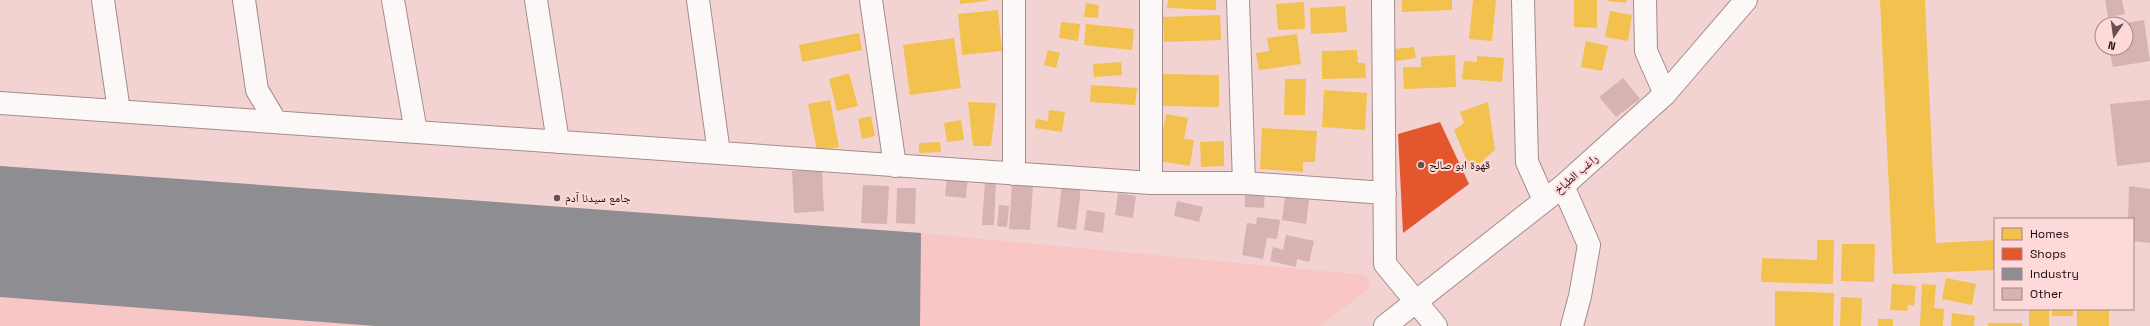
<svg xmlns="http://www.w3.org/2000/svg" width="2150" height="326" font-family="'Space Grotesk','Noto Naskh Arabic',sans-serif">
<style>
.built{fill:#f8c6c5}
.homes{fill:#f2c14e}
.shops{fill:#e4572e}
.industry{fill:#8d8d92}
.building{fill:#d6b2b3}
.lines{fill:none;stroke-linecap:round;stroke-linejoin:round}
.street-casing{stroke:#a38c8c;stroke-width:24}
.secondary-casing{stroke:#a38c8c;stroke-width:24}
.street{stroke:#fdf8f8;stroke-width:22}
.secondary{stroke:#fdf8f8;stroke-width:22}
.poi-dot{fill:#685051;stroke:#fddad9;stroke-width:1.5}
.labels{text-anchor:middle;stroke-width:4;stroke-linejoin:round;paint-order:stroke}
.poi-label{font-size:12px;fill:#1d0a0b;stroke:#fddad9;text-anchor:start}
.street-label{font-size:12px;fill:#1d0a0b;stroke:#fddad9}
</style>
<rect width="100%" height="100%" fill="#f2d3d2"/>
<path class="built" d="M0,166L921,233L1366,275L1371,287L1320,326H0Z"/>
<path class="homes" d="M960,0H987V1L960,4Z
M1168,0H1216V10L1167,8Z
M1402,0H1452V10L1402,12Z
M1473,0H1496L1492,41L1469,39Z
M1574,0H1597V28L1574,27Z
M1608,0H1626V3L1608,1Z
M1880,0H1925L1936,243L1995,240V270L1893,274Z
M1304,2L1305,29L1278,30L1276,4Z
M1086,3L1099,5L1098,18L1084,17Z
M1345,6L1347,32L1311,34L1310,8Z
M998,10L1002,51L962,55L958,14Z
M1610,11L1632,15L1628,41L1605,37Z
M1220,15L1221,40L1164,42L1163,17Z
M1061,22L1080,24L1078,41L1059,38Z
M1086,24L1134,29L1132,50L1084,45Z
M859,33L862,50L802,62L799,45Z
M1297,34L1301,64L1259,70L1256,53L1269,51L1267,38Z
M954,38L961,88L910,95L903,45Z
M1586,41L1608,46L1602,71L1581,67Z
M1414,47L1416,58L1396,61L1394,49Z
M1048,50L1060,53L1056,68L1044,65Z
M1357,50L1358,63H1365L1366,78L1322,79V51Z
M1455,55L1456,87L1404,89L1403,67H1421V57Z
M1477,56L1504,58L1502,82L1462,79L1464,61L1477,62Z
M1121,62L1122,75L1094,77L1093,64Z
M849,73L858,106L837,111L829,79Z
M1162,74L1219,75V107L1161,106Z
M1285,79H1306L1305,115H1284Z
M1091,85L1137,88L1135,105L1090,102Z
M1324,90L1367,93L1365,130L1322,127Z
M830,100L839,147L817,151L808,104Z
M968,102L996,103L991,146H973Z
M1488,102L1495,150L1471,171L1454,130L1464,123L1460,112Z
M1049,110L1065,112L1062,132L1035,128L1036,119L1048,121Z
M1166,114L1188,118L1184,139L1194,140L1190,166L1158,161Z
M871,116L875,136L862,139L858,119Z
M961,120L964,140L947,142L944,123Z
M1262,128L1317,131L1315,162H1303V172L1260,169Z
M1224,141V166L1201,167L1200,142Z
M940,142L941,152L919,153V143Z
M1817,240H1834L1833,284L1761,282L1762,258L1817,260Z
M1842,244H1875L1874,282L1841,281Z
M1946,278L1976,284L1972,305L1942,299Z
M1892,284L1916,286L1914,306L1908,305L1907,311L1890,310Z
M1922,284L1936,285L1934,308L1944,309L1943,326H1920Z
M1775,291L1834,293L1833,326H1775Z
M1841,297L1862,298L1861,326H1840Z
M2029,309H2049V326H2029Z
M2052,309H2073V316H2052Z
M2077,309H2109V326H2077Z
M1952,313L1975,316L1974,326H1951Z
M1878,319H1893V326H1878Z
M1988,323H2022V326H1988Z"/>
<path class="shops" d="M1440,122L1469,184L1403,233L1398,134Z"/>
<path class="industry" d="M0,166L921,233L920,326H375L0,297Z"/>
<path class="building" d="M2105,0H2122L2125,14L2108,17Z
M2144,20L2150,61L2113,67L2109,48H2126V23Z
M1623,78L1640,99L1616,117L1599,97Z
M2150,100V162L2117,166L2110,104Z
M822,170L824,211L794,213L792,171Z
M947,175L968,177L966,198L945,196Z
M985,180L996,181L994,225H982Z
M1012,184L1033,186L1030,230L1009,229Z
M863,185L889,186L887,224L861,223Z
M1062,185L1081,187L1076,230L1057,227Z
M2129,186L2150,189V243L2133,241V219H2128Z
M897,188H916L915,224L896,223Z
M1245,188L1265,189L1264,208L1245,207Z
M1118,193L1136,196L1133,218L1115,215Z
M1285,197L1309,200L1306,224L1282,220Z
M1177,201L1203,207L1199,222L1174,216Z
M999,205L1009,206L1007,227L997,226Z
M1087,210L1105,213L1103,233L1084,230Z
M1257,217L1280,220L1277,239L1267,238L1263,259L1242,255L1247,223L1256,224Z
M1286,235L1314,241L1309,262L1297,259L1296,267L1270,261L1273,247L1283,250Z"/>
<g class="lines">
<defs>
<path id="street" d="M103,0L119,111
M244,0L257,90L276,122
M393,0L416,132
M536,0L558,142
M698,0L719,153
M871,0L895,166
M1014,0V174
M1151,0V183
M1238,0L1244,183
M1383,0L1385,264L1436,326
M1523,0L1527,162L1544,200
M1645,0L1646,51L1665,94
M0,103L1151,183H1244L1385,193"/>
<path id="secondary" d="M1563,186L1589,245L1580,296L1572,326
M1385,326L1563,186L1665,94L1746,0"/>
</defs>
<use href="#street" class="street-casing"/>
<use href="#secondary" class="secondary-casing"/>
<use href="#street" class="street"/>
<use href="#secondary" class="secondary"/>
</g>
<g class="poi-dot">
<circle cx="1421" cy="165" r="4"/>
<circle cx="557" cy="198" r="4"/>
</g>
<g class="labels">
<g class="poi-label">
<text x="1429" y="169">قهوة ابو صالح</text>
<text x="565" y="202">جامع سيدنا آدم</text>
</g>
<g class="street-label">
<text transform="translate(1576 174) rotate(-41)" y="4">راغب الطباخ</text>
</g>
</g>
<rect x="1994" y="218" width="140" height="92" fill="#fddad9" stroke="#a38787"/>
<rect x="2002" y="228" width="20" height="12" fill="#f2c14e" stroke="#a38787"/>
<text x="2030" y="238" font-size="12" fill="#1d0a0b">Homes</text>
<rect x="2002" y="248" width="20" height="12" fill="#e4572e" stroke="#a38787"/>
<text x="2030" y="258" font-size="12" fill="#1d0a0b">Shops</text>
<rect x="2002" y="268" width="20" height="12" fill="#8d8d92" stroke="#a38787"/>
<text x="2030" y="278" font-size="12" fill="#1d0a0b">Industry</text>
<rect x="2002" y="288" width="20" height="12" fill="#d6b2b3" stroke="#a38787"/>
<text x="2030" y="298" font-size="12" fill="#1d0a0b">Other</text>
<g transform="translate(2114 36) rotate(193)"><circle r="19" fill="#fddad9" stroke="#a38787"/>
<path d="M0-3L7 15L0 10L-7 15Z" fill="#685051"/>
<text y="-6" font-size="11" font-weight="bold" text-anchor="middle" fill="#1d0a0b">N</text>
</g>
</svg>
